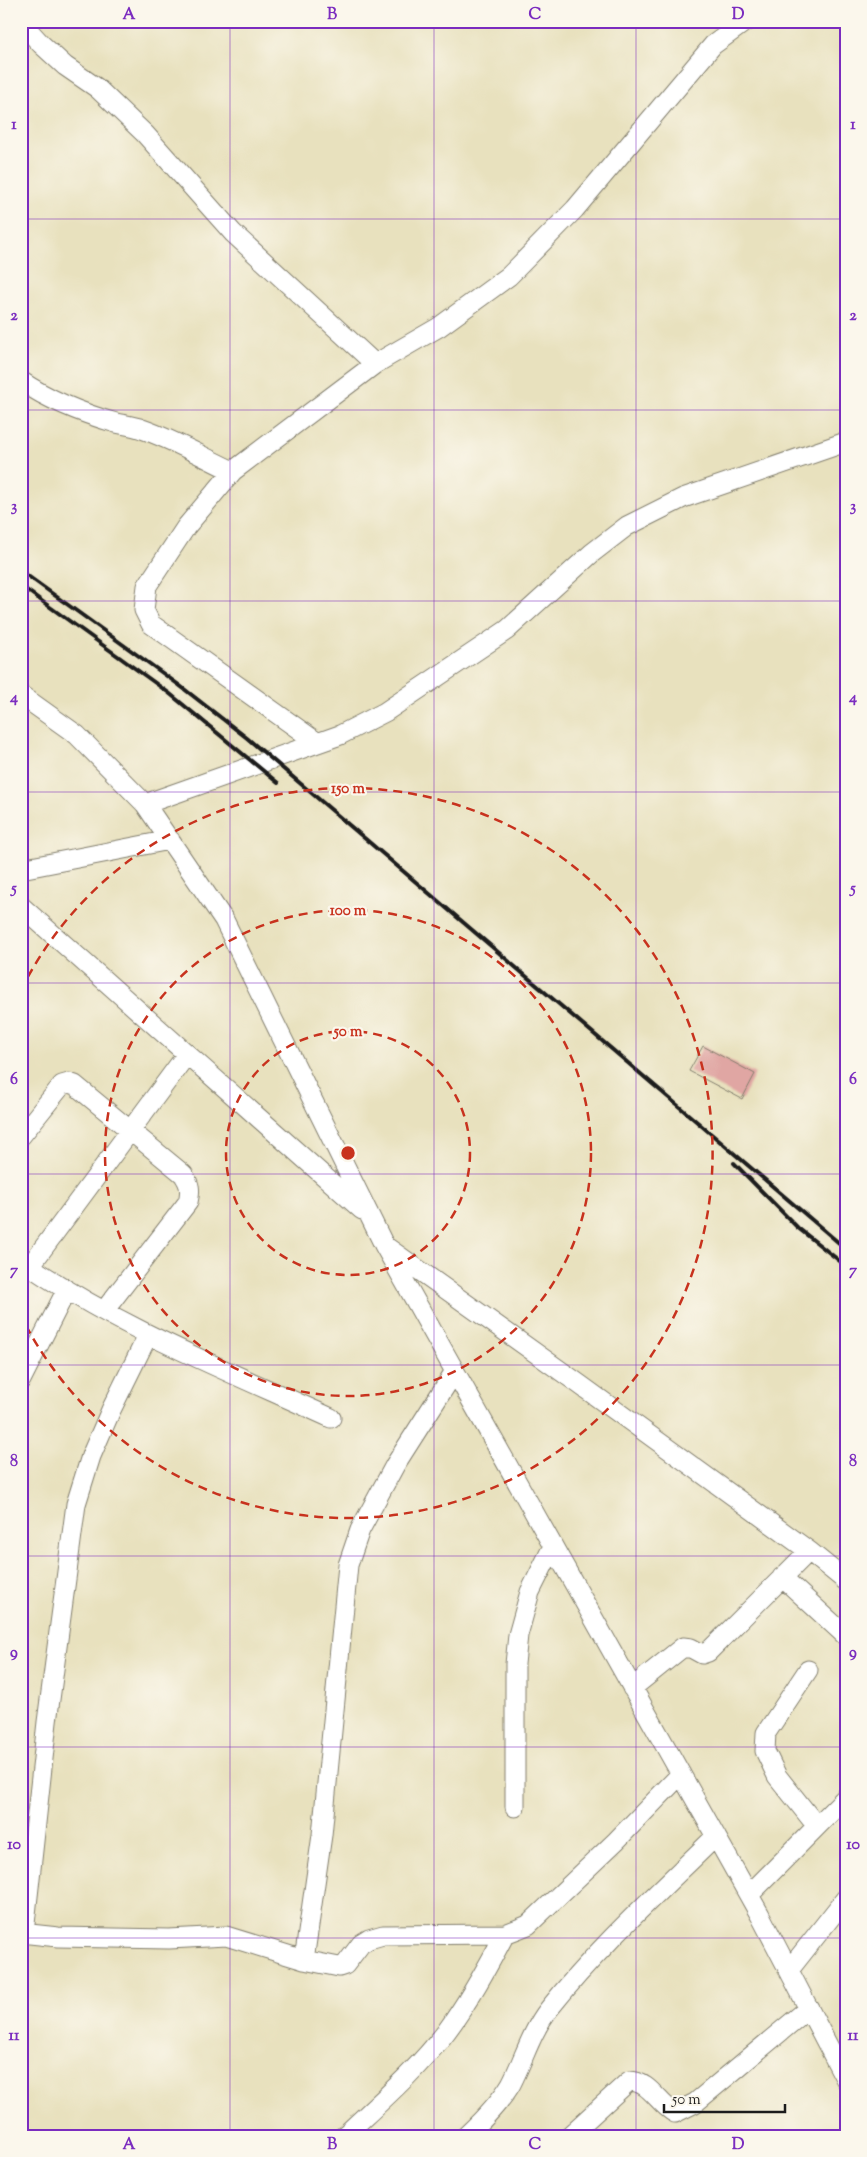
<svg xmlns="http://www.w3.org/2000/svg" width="867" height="2157" font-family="'Sorts Mill Goudy',serif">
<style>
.building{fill:#e0a6a3}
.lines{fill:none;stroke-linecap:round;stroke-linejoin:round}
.minor-casing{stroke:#827e6d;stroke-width:21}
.minor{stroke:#fff;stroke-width:19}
.rail{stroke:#1c1c1c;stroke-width:4}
.grid{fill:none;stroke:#7b2cbf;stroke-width:1;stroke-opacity:0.55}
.ring{fill:none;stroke:#c8321e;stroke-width:2.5;stroke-dasharray:9 6}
.centre{fill:#c8321e;stroke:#fbf7ec;stroke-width:2.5}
.ring-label{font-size:15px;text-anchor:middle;font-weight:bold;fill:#c8321e;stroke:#fbf7ec;stroke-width:4.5;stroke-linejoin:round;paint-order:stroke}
.neatline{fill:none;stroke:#7b2cbf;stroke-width:2}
.grid-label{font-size:16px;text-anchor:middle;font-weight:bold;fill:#7b2cbf}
</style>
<rect width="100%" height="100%" fill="#fbf7ec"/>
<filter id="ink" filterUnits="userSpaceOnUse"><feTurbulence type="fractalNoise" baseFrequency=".02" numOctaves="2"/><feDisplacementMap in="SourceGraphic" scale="10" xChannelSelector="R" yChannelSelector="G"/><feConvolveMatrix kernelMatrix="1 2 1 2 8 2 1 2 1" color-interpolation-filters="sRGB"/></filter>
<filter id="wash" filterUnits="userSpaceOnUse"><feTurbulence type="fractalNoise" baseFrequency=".0096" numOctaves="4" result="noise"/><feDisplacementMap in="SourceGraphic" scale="20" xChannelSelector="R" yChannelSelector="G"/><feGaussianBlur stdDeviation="1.12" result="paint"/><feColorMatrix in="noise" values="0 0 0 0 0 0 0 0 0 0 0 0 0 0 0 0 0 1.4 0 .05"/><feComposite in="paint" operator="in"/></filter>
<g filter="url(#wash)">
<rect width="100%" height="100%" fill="#e8e1be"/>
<g id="blocks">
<path class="building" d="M703,1046L755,1074L742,1099L689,1071Z"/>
</g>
</g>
<g filter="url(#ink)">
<use href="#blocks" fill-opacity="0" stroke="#827e6d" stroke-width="1"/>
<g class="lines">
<defs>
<path id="minor" d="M21,22L41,44L65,66L97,88L145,134L233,233L375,364
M21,381C49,400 84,414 116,423C125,425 134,426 142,429C174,440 203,457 233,471
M21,695L77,735L145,804L224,920L384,1245L760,1915L846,2080
M318,743L151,624L144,610L147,586L186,527L233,471L375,364L439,327L509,276L575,209L713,45L746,21
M145,804L340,735L385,712L507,630L592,553L627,526L683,498L846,442
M21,869L170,840
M21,906L362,1210
M21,1136L62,1085L69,1083L75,1085L183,1174C190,1184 191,1190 188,1202L104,1311
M388,1248L579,1384L809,1551L846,1581
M21,1260C116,1327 226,1370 331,1418
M30,1266L187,1054
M21,1380L66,1291
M782,1577L846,1636
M808,1670L766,1733L765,1751L777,1776L816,1825
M632,1688L683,1647L691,1648L702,1654L708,1652L809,1551
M515,1807V1664L518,1635L530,1592L553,1546
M749,1895L846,1797
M21,1933L58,1937L169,1939L226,1936L304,1960L339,1967L345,1965L361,1944L369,1939L383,1935L505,1934L528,1925L616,1841L681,1774
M24,1933L47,1722L76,1504L91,1456L111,1410L148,1335
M304,1960L322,1835L348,1565L360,1530L395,1465L455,1371
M789,1970L846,1898
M344,2136C379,2103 417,2070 446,2032C469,2001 487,1968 505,1934
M466,2136C483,2120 499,2104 511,2084C524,2059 531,2032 549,2009C598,1947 659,1892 716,1836
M569,2136L629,2081C650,2081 658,2104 675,2113L695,2103L809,2008"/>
</defs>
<use href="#minor" class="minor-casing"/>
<use href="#minor" class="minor"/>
<path class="rail" d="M21,571L179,685L247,738L846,1249
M21,586L169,693L278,783
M734,1163L798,1228L846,1266"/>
</g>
</g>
<path class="grid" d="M230,21V2136M434,21V2136M636,21V2136M21,219H846M21,410H846M21,601H846M21,792H846M21,983H846M21,1174H846M21,1365H846M21,1556H846M21,1747H846M21,1938H846"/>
<g class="ring">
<circle cx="348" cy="1153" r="122"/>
<circle cx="348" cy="1153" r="243"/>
<path d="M21 990A365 365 0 1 1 21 1316"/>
</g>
<circle cx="348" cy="1153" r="8" class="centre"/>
<g class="ring-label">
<text x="348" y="793">150 m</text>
<text x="348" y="915">100 m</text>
<text x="348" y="1036">50 m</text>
</g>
<rect width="867" height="2157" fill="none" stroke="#fbf7ec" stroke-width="55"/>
<path d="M664 2104v8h121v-8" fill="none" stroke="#1c1c1c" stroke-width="2.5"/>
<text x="672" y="2104" font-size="15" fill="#1c1c1c" stroke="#fbf7ec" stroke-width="4" paint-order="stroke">50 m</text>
<rect x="28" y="28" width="812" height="2102" class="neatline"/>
<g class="grid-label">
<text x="129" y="19">A</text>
<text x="332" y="19">B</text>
<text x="535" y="19">C</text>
<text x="738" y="19">D</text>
<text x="14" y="129">1</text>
<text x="853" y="129">1</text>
<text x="14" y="320">2</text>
<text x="853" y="320">2</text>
<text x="14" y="511">3</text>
<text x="853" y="511">3</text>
<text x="14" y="702">4</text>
<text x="853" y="702">4</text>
<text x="14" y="893">5</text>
<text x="853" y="893">5</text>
<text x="14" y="1084">6</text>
<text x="853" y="1084">6</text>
<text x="14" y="1275">7</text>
<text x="853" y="1275">7</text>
<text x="14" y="1466">8</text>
<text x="853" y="1466">8</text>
<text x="14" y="1657">9</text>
<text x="853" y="1657">9</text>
<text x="14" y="1849">10</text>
<text x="853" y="1849">10</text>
<text x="14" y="2040">11</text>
<text x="853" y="2040">11</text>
<text x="129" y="2149">A</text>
<text x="332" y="2149">B</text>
<text x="535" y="2149">C</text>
<text x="738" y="2149">D</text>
</g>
</svg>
